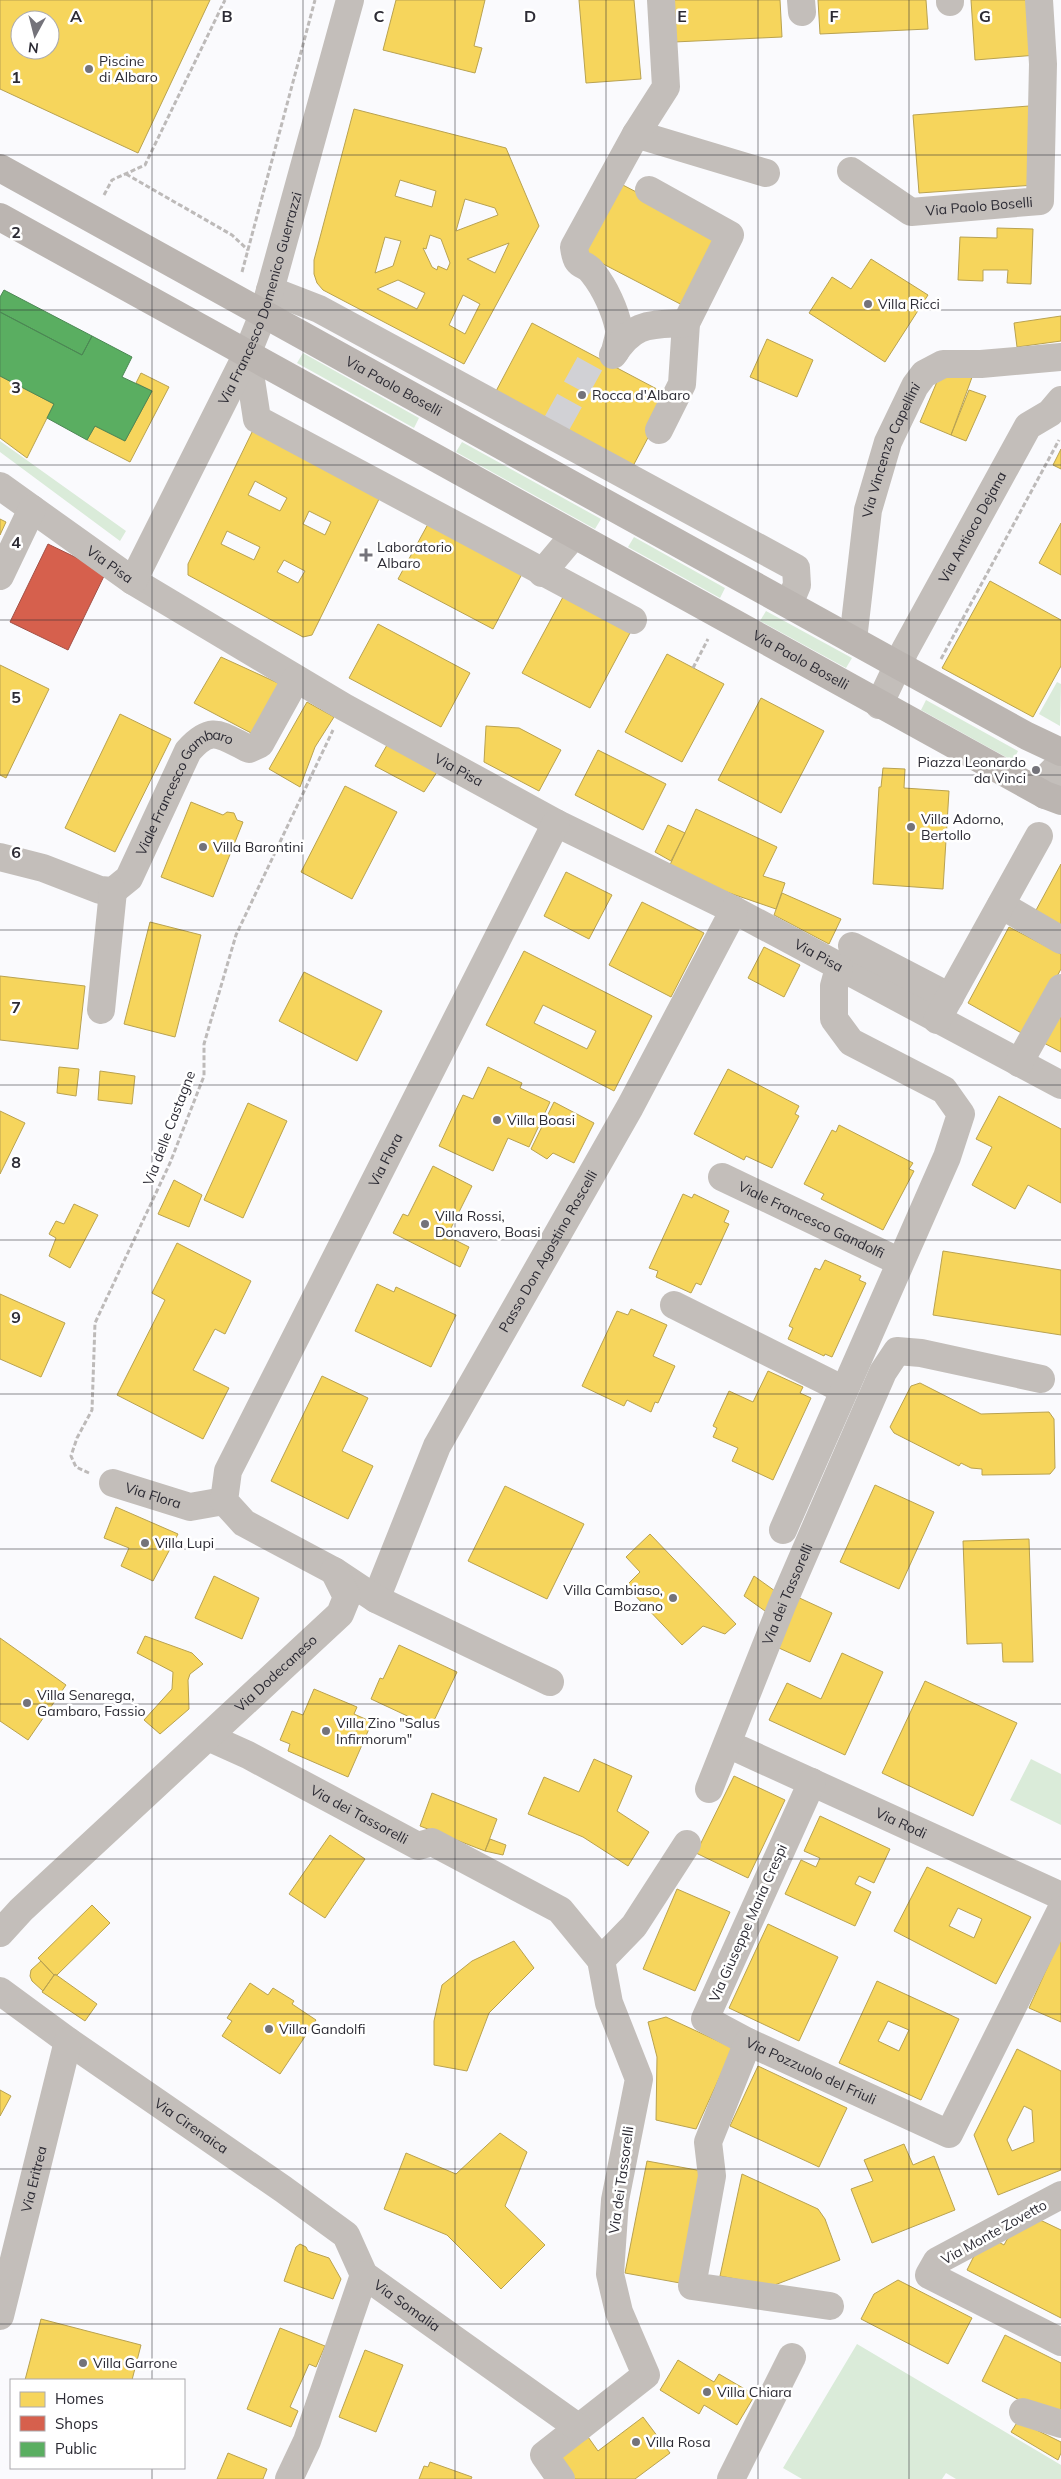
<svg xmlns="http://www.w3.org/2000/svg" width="1061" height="2479" font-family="Mulish,sans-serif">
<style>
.green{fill:#daebd9}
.homes{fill:#f6d55c;stroke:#b9a250;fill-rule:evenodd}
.shops{fill:#d6604d;stroke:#a35046}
.public{fill:#5aae61;stroke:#4c8754}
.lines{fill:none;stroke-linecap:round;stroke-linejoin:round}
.minor-tunnel{stroke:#d1d1d5;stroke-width:28;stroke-dasharray:28 14;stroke-linecap:butt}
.path{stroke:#bdbab9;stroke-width:3;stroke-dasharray:5 2.5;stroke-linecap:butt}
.minor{stroke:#c3beba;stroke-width:28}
.major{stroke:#bbb5b1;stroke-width:28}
.grid{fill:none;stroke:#2c2b34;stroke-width:1;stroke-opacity:0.55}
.poi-dot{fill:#74737a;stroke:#fff;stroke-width:2}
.labels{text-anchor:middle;stroke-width:5;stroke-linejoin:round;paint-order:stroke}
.poi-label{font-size:14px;fill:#2c2b34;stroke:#fff;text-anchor:start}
.street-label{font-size:14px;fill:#2c2b34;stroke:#fff}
.grid-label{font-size:16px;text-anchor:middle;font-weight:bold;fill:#2c2b34;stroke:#fff;stroke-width:5;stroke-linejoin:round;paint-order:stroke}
</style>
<rect width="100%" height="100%" fill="#fafafd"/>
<path class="green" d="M303,353L419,418L414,428L297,363Z
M0,441L126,531L120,541L0,452Z
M462,442L601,519L595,529L456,452Z
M634,537L725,588L720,598L628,547Z
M766,611L852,658L846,668L760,621Z
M1057,682L1061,684L1060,726L1039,714Z
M926,700L1018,751L1013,761L921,710Z
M1031,1759L1061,1774V1825L1010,1800Z
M857,2344L1061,2465V2479H956L946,2473L942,2479H802L783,2468Z"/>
<path class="homes" d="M0,0H210L138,153L0,89ZM20,20H50V50H20Z
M396,0H485L474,46L482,48L475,73L383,50Z
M579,0H634L641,79L586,83Z
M672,0H780L782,37L674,42Z
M818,0H926L928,29L820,34Z
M971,0H1033L1037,55L975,60Z
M1029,106L1035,185L919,193L913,115Z
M354,109L506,148L539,226L464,364L323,290L317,283L314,274V260ZM400,180L436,191L432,207L395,196ZM465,199L495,208L498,215L456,231ZM430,235L441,239L450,263L447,270L438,266L437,270L432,267L423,248L426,249ZM385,237L401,241L393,266L375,273ZM509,243L495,273L467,259ZM398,280L425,293L417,309L377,289ZM463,295L480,304L465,334L449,325Z
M619,183L723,237L686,307L582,253Z
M997,228L1033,229L1031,284L1007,283L1008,270H983V281L958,280L960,237L997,238Z
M871,259L928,295L885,362L809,313L832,277L851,289Z
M1061,316V341L1017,347L1014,323Z
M532,323L670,396L633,466L495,393Z
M767,339L813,360L797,397L750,377Z
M975,369L951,435L920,422L939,377Z
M141,373L169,387L130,462L87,440L95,426L125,441L152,391L136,383Z
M0,376L54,404L27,458L0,438Z
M969,390L986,396L966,441L951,435Z
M254,428L380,497L312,635L303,637L188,575V564ZM255,481L287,498L280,511L248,495ZM309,511L331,522L325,535L303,524ZM227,531L260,547L254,560L221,544ZM284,560L305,571L298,583L277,572Z
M1061,449V469L1053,465Z
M0,519L6,522L0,535Z
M1061,523V575L1039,563Z
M428,524L522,574L493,629L398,579Z
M990,581L1061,620V666L1033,717L942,668Z
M563,597L630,633L590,708L522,673Z
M378,624L470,673L441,727L349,678Z
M667,654L724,684L682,762L625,732Z
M221,657L280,684L253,734L194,703Z
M0,665L49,689L6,778L0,775Z
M761,698L824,731L781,813L718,780Z
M307,702L334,717L315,747L300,787L269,769Z
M120,714L171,739L115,852L65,828Z
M486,726L519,728L561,750L539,791L484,762Z
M387,745L437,772L424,792L375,766Z
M598,750L666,784L643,830L575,795Z
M883,768L905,769L904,788L949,791L943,889L873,884L879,787H881Z
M345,786L397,812L352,899L301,872Z
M191,802L223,815L227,812L234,813L237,820L243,822L213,897L161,877Z
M696,809L777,847L763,876L785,883L776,909L709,886L669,867Z
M668,825L685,833L671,861L655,852Z
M1061,864V926L1035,912Z
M566,872L612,895L589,939L544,916Z
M782,893L841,919L829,944L774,915Z
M642,902L704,933L671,997L609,965Z
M150,922L201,935L175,1037L124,1024Z
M1009,927L1061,954V969L1025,1035L968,1003Z
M764,947L800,965L784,997L748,978Z
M524,951L652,1016L614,1091L486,1025ZM543,1005L596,1031L587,1049L534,1023Z
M304,972L382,1011L357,1061L279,1021Z
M0,976L85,986L78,1049L0,1040Z
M1061,998V1052L1038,1040Z
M59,1067L79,1069L76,1096L57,1093Z
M488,1067L522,1083L520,1088L550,1102L529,1147L508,1138L493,1171L439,1146L463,1095L473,1099Z
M728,1069L799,1106L795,1114L799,1116L772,1168L746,1156L744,1160L694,1134Z
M100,1071L135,1076L132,1104L98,1100Z
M999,1096L1061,1129V1203L1028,1185L1015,1209L972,1185L992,1147L976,1139Z
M554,1102L594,1123L574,1163L553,1153L547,1159L531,1149Z
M248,1103L287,1121L243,1218L204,1200Z
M0,1111L25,1123L0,1174Z
M839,1125L913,1163L909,1169L914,1171L883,1230L821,1199L824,1194L804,1184L832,1130L836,1132Z
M433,1166L472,1186L447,1236L469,1247L460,1267L393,1233L403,1214L408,1216Z
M174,1180L202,1195L189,1227L158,1214Z
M683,1194L692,1198L694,1194L729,1211L724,1222L729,1224L701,1285L696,1283L691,1293L656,1277L658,1271L649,1268Z
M74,1204L98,1215L70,1268L49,1256L56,1238L49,1234L56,1221L64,1224Z
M177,1243L251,1281L225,1334L215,1329L193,1370L229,1388L203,1439L117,1395L165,1300L152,1293Z
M943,1251L1061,1270V1335L933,1315Z
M825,1260L861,1276L859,1280L866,1283L832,1357L825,1354L824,1356L788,1339L793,1328L789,1326L815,1268L820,1270Z
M377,1284L394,1292L396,1287L456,1315L431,1367L355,1331Z
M0,1294L65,1323L41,1377L0,1359Z
M631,1309L667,1325L653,1356L675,1366L658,1403L655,1402L651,1412L627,1400L624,1406L582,1386L617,1311L628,1315Z
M768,1371L803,1387L800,1393L811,1398L773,1480L732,1461L738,1448L713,1437L717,1428L713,1426L729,1391L753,1402Z
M322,1376L368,1398L342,1451L373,1466L348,1519L271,1481Z
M920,1383L981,1414L1049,1412L1054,1419L1055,1468L1050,1474L982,1475V1469L971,1468L961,1463L959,1466L894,1433L890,1427L911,1386Z
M875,1485L934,1512L899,1589L840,1562Z
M505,1486L584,1524L547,1599L468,1561Z
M116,1507L178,1534L153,1581L121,1566L129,1548L104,1538Z
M650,1534L736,1624L725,1634L703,1626L682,1645L626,1586L640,1572L626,1557Z
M1029,1539L1033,1662H1003L1002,1643L967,1644L963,1541Z
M214,1576L259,1598L242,1639L195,1618Z
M754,1576L782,1596L772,1616L744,1596Z
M793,1595L832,1613L810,1662L770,1644Z
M145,1636L192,1653L203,1664L190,1674L188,1680L189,1709L160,1734L144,1720L172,1689L173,1672L137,1653Z
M0,1638L66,1685L28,1740L0,1721Z
M399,1645L457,1672L431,1727L371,1699L380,1678L383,1679Z
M842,1653L883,1672L845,1755L769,1720L787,1683L821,1699Z
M925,1681L1017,1723L973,1816L882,1773Z
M314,1689L357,1707L354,1714L372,1722L348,1777L288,1751L290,1744L280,1740L292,1711L303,1715Z
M594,1759L632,1776L617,1811L649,1832L628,1866L583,1837L528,1814L544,1777L579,1792Z
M734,1776L785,1800L748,1878L696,1853Z
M432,1793L497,1819L485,1851L420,1826Z
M820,1816L890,1849L874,1883L859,1876L855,1884L871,1892L855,1926L785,1894L801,1860L816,1867L820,1858L804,1851Z
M330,1835L365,1859L325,1918L289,1894Z
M490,1839L506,1845L503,1855L485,1851Z
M927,1867L1031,1917L996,1984L894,1931ZM958,1908L982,1919L974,1938L949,1926Z
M677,1889L730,1912L695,1991L643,1969Z
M92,1905L110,1923L57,1975H54L38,1958Z
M768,1924L838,1957L799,2041L729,2008Z
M1061,1937V2022L1029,2008Z
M514,1941L534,1968L489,2013L467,2071L434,2065V2021L442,1985L472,1961Z
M41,1961L54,1975L43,1991L32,1981L30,1976L31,1970Z
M55,1974L97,2004L85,2021L42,1992Z
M877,1981L959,2019L921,2100L839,2063ZM888,2021L909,2030L899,2051L878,2041Z
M250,1983L268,1995L273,1988L294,2001L292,2004L316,2020L280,2074L222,2036L232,2021L227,2018Z
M666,2017L733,2048L696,2129L656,2120L657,2057L648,2022Z
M1017,2049L1061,2071V2170L998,2195L974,2135ZM1024,2106L1032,2110L1034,2142L1012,2151L1007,2140Z
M758,2066L847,2108L819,2167L730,2126Z
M0,2090L11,2096L0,2116Z
M500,2133L527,2152L505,2206L545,2245L501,2289L447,2235L384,2209L406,2153L456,2174Z
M904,2144L913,2165L934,2156L955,2210L872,2243L851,2189L873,2181L864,2160Z
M647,2161L702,2171L680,2283L625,2273Z
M742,2174L818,2209L825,2219L840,2260L772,2286L720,2276Z
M1036,2218L1061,2230V2318L967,2270L977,2250L995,2240L1004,2245L1016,2223Z
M300,2244L306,2247L308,2251L329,2258L341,2279L333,2299L284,2281L296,2247Z
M898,2280L972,2318L948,2364L861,2319L874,2294Z
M41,2319L141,2345L132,2380H25Z
M280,2328L325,2346L316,2367L309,2364L290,2407L298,2411L291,2427L247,2409Z
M1005,2335L1061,2363V2421L982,2381Z
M365,2350L403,2365L376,2432L339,2417Z
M678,2360L714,2382L719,2374L755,2395L737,2425L704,2405L699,2414L660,2390Z
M643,2417L670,2453L635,2479H570L554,2457L586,2434L598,2451Z
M1018,2421L1061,2442V2453L1058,2460L1011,2432Z
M228,2453L267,2469L263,2479H217Z
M430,2462L472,2477L471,2479H419L424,2466L428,2467Z"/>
<path class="shops" d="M48,544L106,572L68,650L10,622Z"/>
<path class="public" d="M4,290L92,336L82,355L0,312V297Z
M0,312L82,355L92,336L132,357L122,377L152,391L125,441L95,426L87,440L47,418L54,404L0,376Z"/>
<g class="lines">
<path class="minor-tunnel" d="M556,425L594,356"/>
<path class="path" d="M126,174L232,235L248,250
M104,195L112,180L145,165L225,0
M242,272L315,0
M941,659L1059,440
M693,668L708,639
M89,1473L76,1467L71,1456L77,1438L92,1410L95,1323L170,1163L204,1076V1044L236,935L333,730"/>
<g class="minor">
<path d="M801,0L802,12"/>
<path d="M950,0V2"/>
<path d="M636,134L766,173"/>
<path id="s1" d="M851,171L911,212L1040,201L1043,64L1039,0"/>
<path d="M649,190L730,235L686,323L682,384L659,430"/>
<path d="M270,290L319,309L796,568L797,585L789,604"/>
<path d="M615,352C616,345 620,336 619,329C615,310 605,288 593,273C584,260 577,271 574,247L636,134L666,87L661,0"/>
<path d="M247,354L257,419L633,620"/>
<path d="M613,355C634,321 651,325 686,323"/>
<path id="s2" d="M0,486L133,581L344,707L556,823L734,910L1061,1085"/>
<path d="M542,573L573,536"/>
<path d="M0,576L32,509"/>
<path id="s3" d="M133,581L247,354L264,312L350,0"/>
<path id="s4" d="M853,640L868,510L888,442L915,386L924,374L943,364H981L1061,357"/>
<path id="s5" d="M879,705L905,650L1028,426L1050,413L1061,400"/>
<path d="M1045,795L1049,775L1061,763"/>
<path id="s6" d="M0,857L43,868L100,890L113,891L129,878L188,751C212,724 220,735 249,749L260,744L296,679"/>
<path d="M1001,905L1061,940"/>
<path d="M852,946L950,997"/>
<path d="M101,1010L113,891"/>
<path d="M937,1020L1039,836"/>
<path d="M1019,1063L1061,988"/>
<path id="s7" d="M722,1177L900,1262"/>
<path d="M674,1305L844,1390"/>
<path id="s8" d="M113,1483L190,1507L224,1501"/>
<path d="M783,1530L947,1157L961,1114L944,1090L851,1042L834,1019V986L839,968"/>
<path id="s9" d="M376,1599L437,1446L630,1107L734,910"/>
<path id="s10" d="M550,1682L376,1599L334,1571L244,1523L224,1501L228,1471L556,823"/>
<path id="s11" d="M208,1737L248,1755L418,1846L432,1842L560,1910L601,1960L609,2003L639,2079L615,2200L610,2274L619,2312L646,2375L544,2455L561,2479"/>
<path id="s12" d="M741,1750L1061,1896"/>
<path id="s13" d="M812,1782L705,2019L748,2042L949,2134L1061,1910"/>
<path id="s14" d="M709,1789L782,1605L883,1372L897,1351L921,1353L1041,1379"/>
<path id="s15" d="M0,1933L21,1910L340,1614L347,1597L334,1571"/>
<path d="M601,1960L634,1926L687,1844"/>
<path id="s16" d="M0,1991L68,2041L283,2189L346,2235L364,2275L579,2428"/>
<path d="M748,2042L708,2142L712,2176L692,2286L830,2306"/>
<path d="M1061,2195L937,2261L929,2275L1061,2342"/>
<path id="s17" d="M0,2316L68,2041"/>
<path d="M1023,2412L1061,2424"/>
<path d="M289,2479L307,2441L364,2275"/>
<path d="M731,2479L792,2357"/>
</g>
<g class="major">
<path id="s18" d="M0,168L898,665L1027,736L1061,752"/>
<path id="s19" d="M0,217L1045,795L1061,801"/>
</g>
</g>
<path class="grid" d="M152,0V2380M303,0V2479M455,0V2479M606,0V2479M758,0V2479M909,0V2479M0,155H1061M0,310H1061M0,465H1061M0,620H1061M0,775H1061M0,930H1061M0,1085H1061M0,1240H1061M0,1394H1061M0,1549H1061M0,1704H1061M0,1859H1061M0,2014H1061M0,2169H1061M0,2324H1061M152,2468V2479"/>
<g class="poi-dot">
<circle cx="89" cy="69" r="5"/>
<circle cx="868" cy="304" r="5"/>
<circle cx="582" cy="395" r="5"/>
<path d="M363.5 547.5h5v5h5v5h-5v5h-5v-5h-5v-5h5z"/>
<circle cx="1036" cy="770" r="5"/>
<circle cx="911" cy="827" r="5"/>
<circle cx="203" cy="847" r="5"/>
<circle cx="497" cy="1120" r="5"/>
<circle cx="425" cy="1224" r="5"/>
<circle cx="145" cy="1543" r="5"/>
<circle cx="673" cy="1598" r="5"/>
<circle cx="27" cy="1703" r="5"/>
<circle cx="326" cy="1731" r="5"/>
<circle cx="269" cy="2029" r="5"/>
<circle cx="83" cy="2363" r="5"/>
<circle cx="707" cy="2392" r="5"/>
<circle cx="636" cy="2442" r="5"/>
</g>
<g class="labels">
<g class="poi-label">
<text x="99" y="66">Piscine<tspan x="99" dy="16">di Albaro</tspan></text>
<text x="878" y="309">Villa Ricci</text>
<text x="592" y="400">Rocca d'Albaro</text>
<text x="377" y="552">Laboratorio<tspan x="377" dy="16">Albaro</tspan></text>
<text x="1026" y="767" text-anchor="end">Piazza Leonardo<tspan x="1026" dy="16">da Vinci</tspan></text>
<text x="921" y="824">Villa Adorno,<tspan x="921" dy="16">Bertollo</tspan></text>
<text x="213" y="852">Villa Barontini</text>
<text x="507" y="1125">Villa Boasi</text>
<text x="435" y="1221">Villa Rossi,<tspan x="435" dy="16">Donavero, Boasi</tspan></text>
<text x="155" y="1548">Villa Lupi</text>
<text x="663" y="1595" text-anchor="end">Villa Cambiaso,<tspan x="663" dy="16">Bozano</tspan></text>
<text x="37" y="1700">Villa Senarega,<tspan x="37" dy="16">Gambaro, Fassio</tspan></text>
<text x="336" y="1728">Villa Zino "Salus<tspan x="336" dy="16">Infirmorum"</tspan></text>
<text x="279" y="2034">Villa Gandolfi</text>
<text x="93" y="2368">Villa Garrone</text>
<text x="717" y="2397">Villa Chiara</text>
<text x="646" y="2447">Villa Rosa</text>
</g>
<g class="street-label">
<text dy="5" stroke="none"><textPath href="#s1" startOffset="141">Via Paolo Boselli</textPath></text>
<text dy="5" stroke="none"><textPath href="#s3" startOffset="311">Via Francesco Domenico Guerrazzi</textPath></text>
<text dy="5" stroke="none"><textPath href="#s18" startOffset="450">Via Paolo Boselli</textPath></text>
<text dy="5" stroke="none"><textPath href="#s4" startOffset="195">Via Vincenzo Capellini</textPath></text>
<text dy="5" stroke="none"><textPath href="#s5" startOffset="201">Via Antioco Dejana</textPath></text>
<text dy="5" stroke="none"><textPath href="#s2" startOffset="135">Via Pisa</textPath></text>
<text dy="5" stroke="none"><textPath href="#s19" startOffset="915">Via Paolo Boselli</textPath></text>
<text dy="5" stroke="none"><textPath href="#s2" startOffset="540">Via Pisa</textPath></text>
<text dy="5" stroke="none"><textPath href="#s6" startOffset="248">Viale Francesco Gambaro</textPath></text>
<text dy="5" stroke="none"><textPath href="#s2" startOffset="945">Via Pisa</textPath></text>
<text transform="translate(169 1128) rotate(-69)" y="5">Via delle Castagne</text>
<text dy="5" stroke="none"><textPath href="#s10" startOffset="754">Via Flora</textPath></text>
<text dy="5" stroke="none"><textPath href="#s7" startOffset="99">Viale Francesco Gandolfi</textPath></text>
<text dy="5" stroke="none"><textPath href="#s9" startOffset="389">Passo Don Agostino Roscelli</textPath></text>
<text dy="5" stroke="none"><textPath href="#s8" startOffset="42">Via Flora</textPath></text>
<text dy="5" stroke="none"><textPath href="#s14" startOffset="210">Via dei Tassorelli</textPath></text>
<text dy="5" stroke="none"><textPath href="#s15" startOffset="379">Via Dodecaneso</textPath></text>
<text dy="5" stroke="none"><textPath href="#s11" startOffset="170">Via dei Tassorelli</textPath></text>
<text dy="5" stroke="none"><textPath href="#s12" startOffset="176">Via Rodi</textPath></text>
<text transform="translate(748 1923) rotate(-66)" y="5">Via Giuseppe Maria Crespi</text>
<text dy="5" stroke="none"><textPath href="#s13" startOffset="378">Via Pozzuolo del Friuli</textPath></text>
<text dy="5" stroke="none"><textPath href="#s16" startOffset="234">Via Cirenaica</textPath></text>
<text dy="5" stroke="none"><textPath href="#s17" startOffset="141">Via Eritrea</textPath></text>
<text transform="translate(621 2180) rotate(-82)" y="5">Via dei Tassorelli</text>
<text transform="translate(994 2232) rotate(-29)" y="5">Via Monte Zovetto</text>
<text dy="5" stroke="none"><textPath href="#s16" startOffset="520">Via Somalia</textPath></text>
</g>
</g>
<g class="grid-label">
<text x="76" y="22">A</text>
<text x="227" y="22">B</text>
<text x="379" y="22">C</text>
<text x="530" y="22">D</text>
<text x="682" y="22">E</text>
<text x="834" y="22">F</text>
<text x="985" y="22">G</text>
<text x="16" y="83">1</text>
<text x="16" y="238">2</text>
<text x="16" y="393">3</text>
<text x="16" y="548">4</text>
<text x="16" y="703">5</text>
<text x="16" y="858">6</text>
<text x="16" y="1013">7</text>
<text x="16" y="1168">8</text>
<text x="16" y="1323">9</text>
</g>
<rect x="10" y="2379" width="175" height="90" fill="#ffffff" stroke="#abaaae"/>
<rect x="20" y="2392" width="25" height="15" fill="#f6d55c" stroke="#abaaae"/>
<text x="55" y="2404" font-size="15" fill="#2c2b34">Homes</text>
<rect x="20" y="2416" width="25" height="15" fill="#d6604d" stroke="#abaaae"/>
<text x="55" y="2429" font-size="15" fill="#2c2b34">Shops</text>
<rect x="20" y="2442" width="25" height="15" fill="#5aae61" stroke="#abaaae"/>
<text x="55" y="2454" font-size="15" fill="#2c2b34">Public</text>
<g transform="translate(35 35) rotate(187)"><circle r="24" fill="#ffffff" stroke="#abaaae"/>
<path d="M0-4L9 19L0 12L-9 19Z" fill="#74737a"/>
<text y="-8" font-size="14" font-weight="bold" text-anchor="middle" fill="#2c2b34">N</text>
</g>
</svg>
